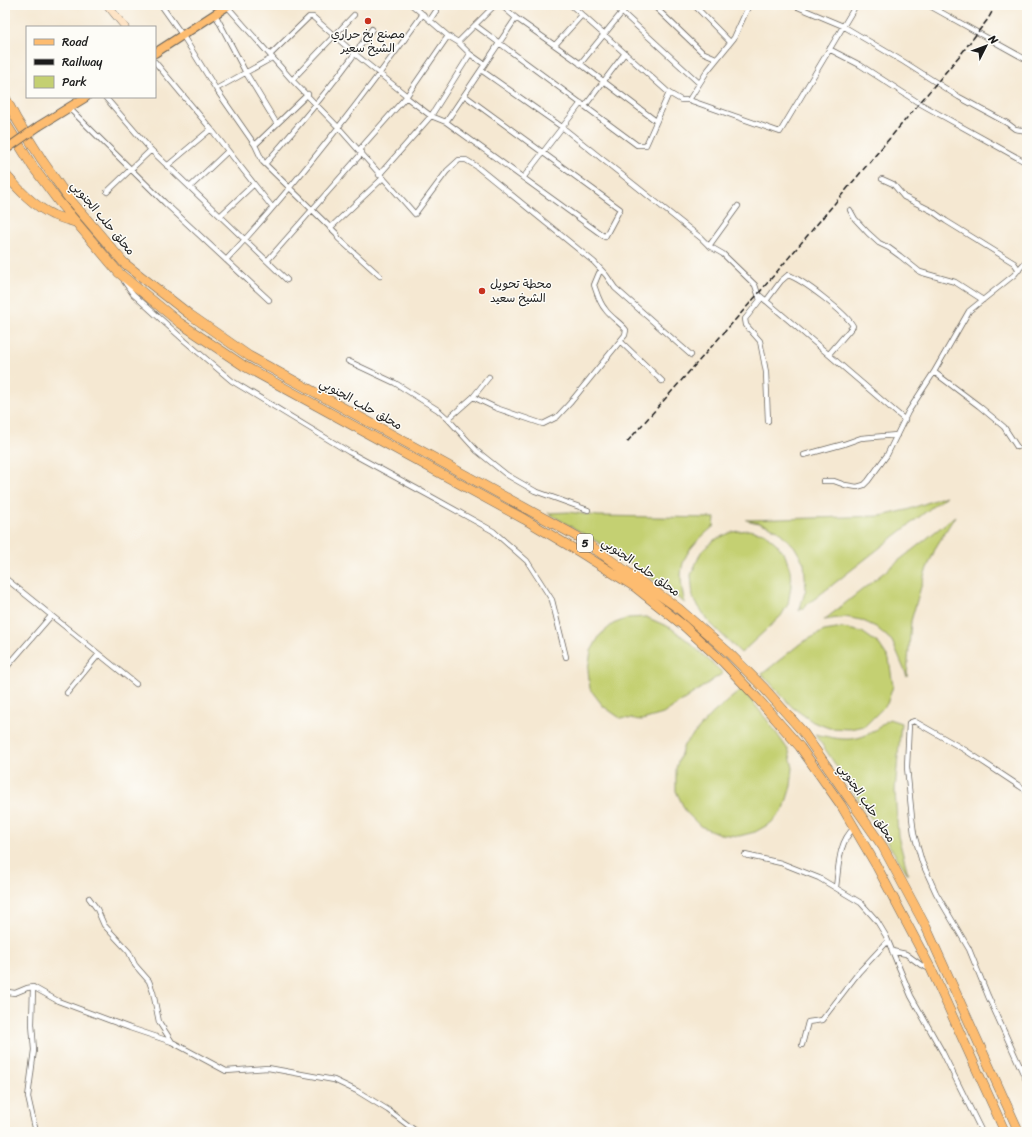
<svg xmlns="http://www.w3.org/2000/svg" width="1032" height="1137" font-family="Sriracha,'Playpen Sans Arabic',sans-serif">
<style>
.green{fill:#c4d072;stroke:#707647}
.lines{fill:none;stroke-linecap:round;stroke-linejoin:round}
.street-casing{stroke:#68635c;stroke-width:6}
.secondary-casing{stroke:#68635c;stroke-width:8}
.primary-casing{stroke:#68635c;stroke-width:10}
.highway-casing{stroke:#68635c;stroke-width:10}
.street{stroke:#fff;stroke-width:4.5}
.secondary{stroke:#fee4c6;stroke-width:7}
.primary{stroke:#fdbc70;stroke-width:8}
.highway{stroke:#fdbc70;stroke-width:9}
.rail{stroke:#1c1c1c;stroke-width:1.5;stroke-dasharray:6 3;stroke-linecap:butt}
.primary-bridge-casing{stroke:#68635c;stroke-width:10;stroke-linecap:butt}
.primary-bridge{stroke:#fdbc70;stroke-width:8}
.poi-dot{fill:#c8321e;stroke:#fdfcf7;stroke-width:1.5}
.labels{text-anchor:middle;stroke-width:3;stroke-linejoin:round;paint-order:stroke}
.shield{fill:#fdfcf7;stroke:#605f5e;stroke-width:1}
.shield-label{font-size:11px;font-weight:bold;fill:#1c1c1c}
.poi-label{font-size:12px;fill:#1c1c1c;stroke:#fdfcf7}
.street-label{font-size:12px;fill:#1c1c1c;stroke:#fdfcf7}
</style>
<rect width="100%" height="100%" fill="#fdfcf7"/>
<filter id="ink" filterUnits="userSpaceOnUse"><feTurbulence type="fractalNoise" baseFrequency=".025" numOctaves="2"/><feDisplacementMap in="SourceGraphic" scale="8" xChannelSelector="R" yChannelSelector="G"/><feConvolveMatrix kernelMatrix="1 2 1 2 8 2 1 2 1" color-interpolation-filters="sRGB"/></filter>
<filter id="wash" filterUnits="userSpaceOnUse"><feTurbulence type="fractalNoise" baseFrequency=".012" numOctaves="4" result="noise"/><feDisplacementMap in="SourceGraphic" scale="16" xChannelSelector="R" yChannelSelector="G"/><feGaussianBlur stdDeviation="0.9" result="paint"/><feColorMatrix in="noise" values="0 0 0 0 0 0 0 0 0 0 0 0 0 0 0 0 0 1.4 0 .05"/><feComposite in="paint" operator="in"/></filter>
<g filter="url(#wash)">
<rect width="100%" height="100%" fill="#f5e8d2"/>
<path class="green" d="M946,496L799,611L806,589L804,563L794,546L777,530L766,525L746,520L881,516L907,510Z
M569,512L598,516L715,518L714,526C684,551 675,564 685,603L618,554L548,513Z
M955,516L936,547L925,573L911,621L907,676L892,641L876,627L861,620L845,617L824,620Z
M748,530L764,533L777,544L785,555L790,570L791,586L788,604L781,616L741,653L709,622L693,598L691,575L701,552L714,540L732,532Z
M646,617L671,628L688,641L723,673L663,714L642,720L620,718L603,706L590,689L588,669L591,651L600,635L613,624L628,618Z
M843,628L862,632L879,644L889,659L893,686L887,704L865,726L849,729L829,728L813,722L792,707L762,674L801,643L824,631Z
M742,689L768,721L789,751L793,768L791,786L784,809L771,823L755,832L739,836L720,834L700,826L686,812L676,791V768L684,745L713,713Z
M889,719L901,723L895,791L898,836L908,874L815,734C849,742 862,743 889,719Z"/>
</g>
<g filter="url(#ink)">
<g class="lines">
<defs>
<path id="street" d="M161,5L183,36L216,89L255,145L263,162L337,234L338,238L380,276
M226,5L292,80L339,128L415,214L447,171L459,160H466L476,166L594,262L606,275L615,288L691,355
M412,5L448,36L458,42L470,54L484,64
M501,5L516,18L574,59L656,121
M571,5L669,93L681,100H689L708,70L734,38L749,5
M614,5L699,83
M653,5L702,52L716,58
M694,5L730,42
M793,5L843,26L904,62L959,97L1007,123L1015,129L1027,131
M928,5L1027,60
M215,14L246,73L277,124
M430,20L436,11
M475,25L637,145H646L669,93
M458,42L495,5
M555,45L582,15
M829,49L860,65L919,103L1027,163
M270,55L309,17H313L355,54L407,96
M155,62L211,129L272,207
M580,64L628,5
M481,70L562,127L701,238L709,246L723,254L755,285L758,294L905,420
M292,80L354,15
M216,89L272,58
M105,97L151,150L287,280
M406,97L431,116L446,122L605,237L620,209L464,95
M689,100L780,132L856,5
M585,106L625,53
M69,108L165,203L269,300
M446,122L516,18
M255,145L308,94
M359,150L406,97L448,36
M265,164C303,121 340,77 372,29
M167,166L211,129
M379,175L431,116L470,54
M523,178L581,103
M882,179L893,184L904,197L932,211L946,221L1014,263L1019,270
M190,187L228,151
M107,192L151,150
M850,210L855,219L868,233L879,243L889,248L900,256L920,272L955,282L983,300
M220,216L254,184
M330,228L383,178
M709,246L738,206
M226,260C298,183 362,99 423,14
M267,261L362,153
M124,281L133,294L185,341L232,381L349,452L430,496L493,531L527,561L552,600L566,657
M758,294L760,300L745,319L746,325L760,341L766,372L768,421
M766,301L781,281L788,275C802,279 847,314 853,326L829,354
M620,341L662,381
M348,361L395,383L438,410L448,419L477,451L507,475L535,491L588,510
M473,397L496,408L543,424L557,417L570,403L625,335L626,330C620,322 610,317 605,309C599,302 597,293 594,285L599,273L602,271
M448,419L473,397L489,377
M1017,447L1004,427L979,406L934,372L969,311L1014,275L1027,260
M804,455L844,444L861,438L897,435
M823,481H834L845,485L857,487L864,485L868,481L887,455L908,412L934,372
M5,578L136,684
M5,669L51,616
M67,693L99,654
M1027,791L965,750L914,721L909,723L907,767L912,818L914,834L922,862L936,893L969,949L988,996L1027,1082
M745,855L781,863L819,878L861,903L877,921L886,936L911,996L943,1053L982,1132
M836,887C839,866 838,843 854,828
M89,898L97,909L104,925L129,952L135,965L149,981L153,992L159,1022L172,1042
M892,951L906,954L921,965L930,969
M33,987L32,1024L34,1050L28,1097L36,1132
M5,989L8,992L15,993L27,988L33,987L58,1001L130,1028L172,1042L226,1071L268,1068L334,1080L357,1091L388,1110L417,1132
M802,1045L808,1022L822,1020L859,972L888,941"/>
<path id="secondary" d="M107,5L125,27"/>
<path id="primary" d="M155,53L229,5
M39,126L86,97"/>
<path id="highway" d="M5,97L17,120L42,160L67,196L124,263L189,314L249,356L578,537L678,608L728,652L764,688L803,732L883,847L926,927L1019,1132
M5,122L33,167L59,202L119,273L180,323L244,366L524,519L581,553L635,587L684,626L723,662L758,699L800,747L841,805L876,865L931,969L1005,1132
M5,174C19,190 34,206 53,215C60,218 68,220 75,222"/>
</defs>
<use href="#street" class="street-casing"/>
<use href="#secondary" class="secondary-casing"/>
<use href="#primary" class="primary-casing"/>
<use href="#highway" class="highway-casing"/>
<use href="#street" class="street"/>
<use href="#secondary" class="secondary"/>
<use href="#primary" class="primary"/>
<use href="#highway" class="highway"/>
<path class="rail" d="M627,442L758,294L961,54L988,19L996,5"/>
<defs>
<path id="primary-bridge" d="M5,150L39,126"/>
</defs>
<use href="#primary-bridge" class="primary-bridge-casing"/>
<use href="#primary-bridge" class="primary-bridge"/>
</g>
</g>
<g class="poi-dot">
<circle cx="368" cy="21" r="4"/>
<circle cx="482" cy="291" r="4"/>
</g>
<g class="labels">
<rect class="shield" x="577" y="534" width="16" height="18" rx="3"/>
<g class="shield-label">
<text x="585" y="547">5</text>
</g>
<g class="poi-label">
<text x="368" y="38">مصنع بخ حراري<tspan x="368" dy="14">الشيخ سعير</tspan></text>
<text x="490" y="288" text-anchor="start">محطة تحويل<tspan x="490" dy="14">الشيخ سعيد</tspan></text>
</g>
<g class="street-label">
<text transform="translate(103 218) rotate(50)" y="4">محلق حلب الجنوبي</text>
<text transform="translate(361 404) rotate(29)" y="4">محلق حلب الجنوبي</text>
<text transform="translate(641 567) rotate(35)" y="4">محلق حلب الجنوبي</text>
<text transform="translate(867 803) rotate(56)" y="4">محلق حلب الجنوبي</text>
</g>
</g>
<rect width="1032" height="1137" fill="none" stroke="#fdfcf7" stroke-width="20"/>
<rect x="26" y="26" width="130" height="72" fill="#fdfcf7" stroke="#a3a29f"/>
<rect x="34" y="39" width="20" height="6" fill="#fdbc70" stroke="#a3a29f"/>
<text x="62" y="46" font-size="12" fill="#1c1c1c">Road</text>
<rect x="34" y="59" width="20" height="6" fill="#1c1c1c" stroke="#a3a29f"/>
<text x="62" y="66" font-size="12" fill="#1c1c1c">Railway</text>
<rect x="34" y="76" width="20" height="12" fill="#c4d072" stroke="#a3a29f"/>
<text x="62" y="86" font-size="12" fill="#1c1c1c">Park</text>
<g transform="translate(986 46) rotate(48)" stroke="#fdfcf7" stroke-width="3" paint-order="stroke">
<path d="M0-3L7 15L0 10L-7 15Z" fill="#1c1c1c"/>
<text y="-6" font-size="11" font-weight="bold" text-anchor="middle" fill="#1c1c1c">N</text>
</g>
</svg>
